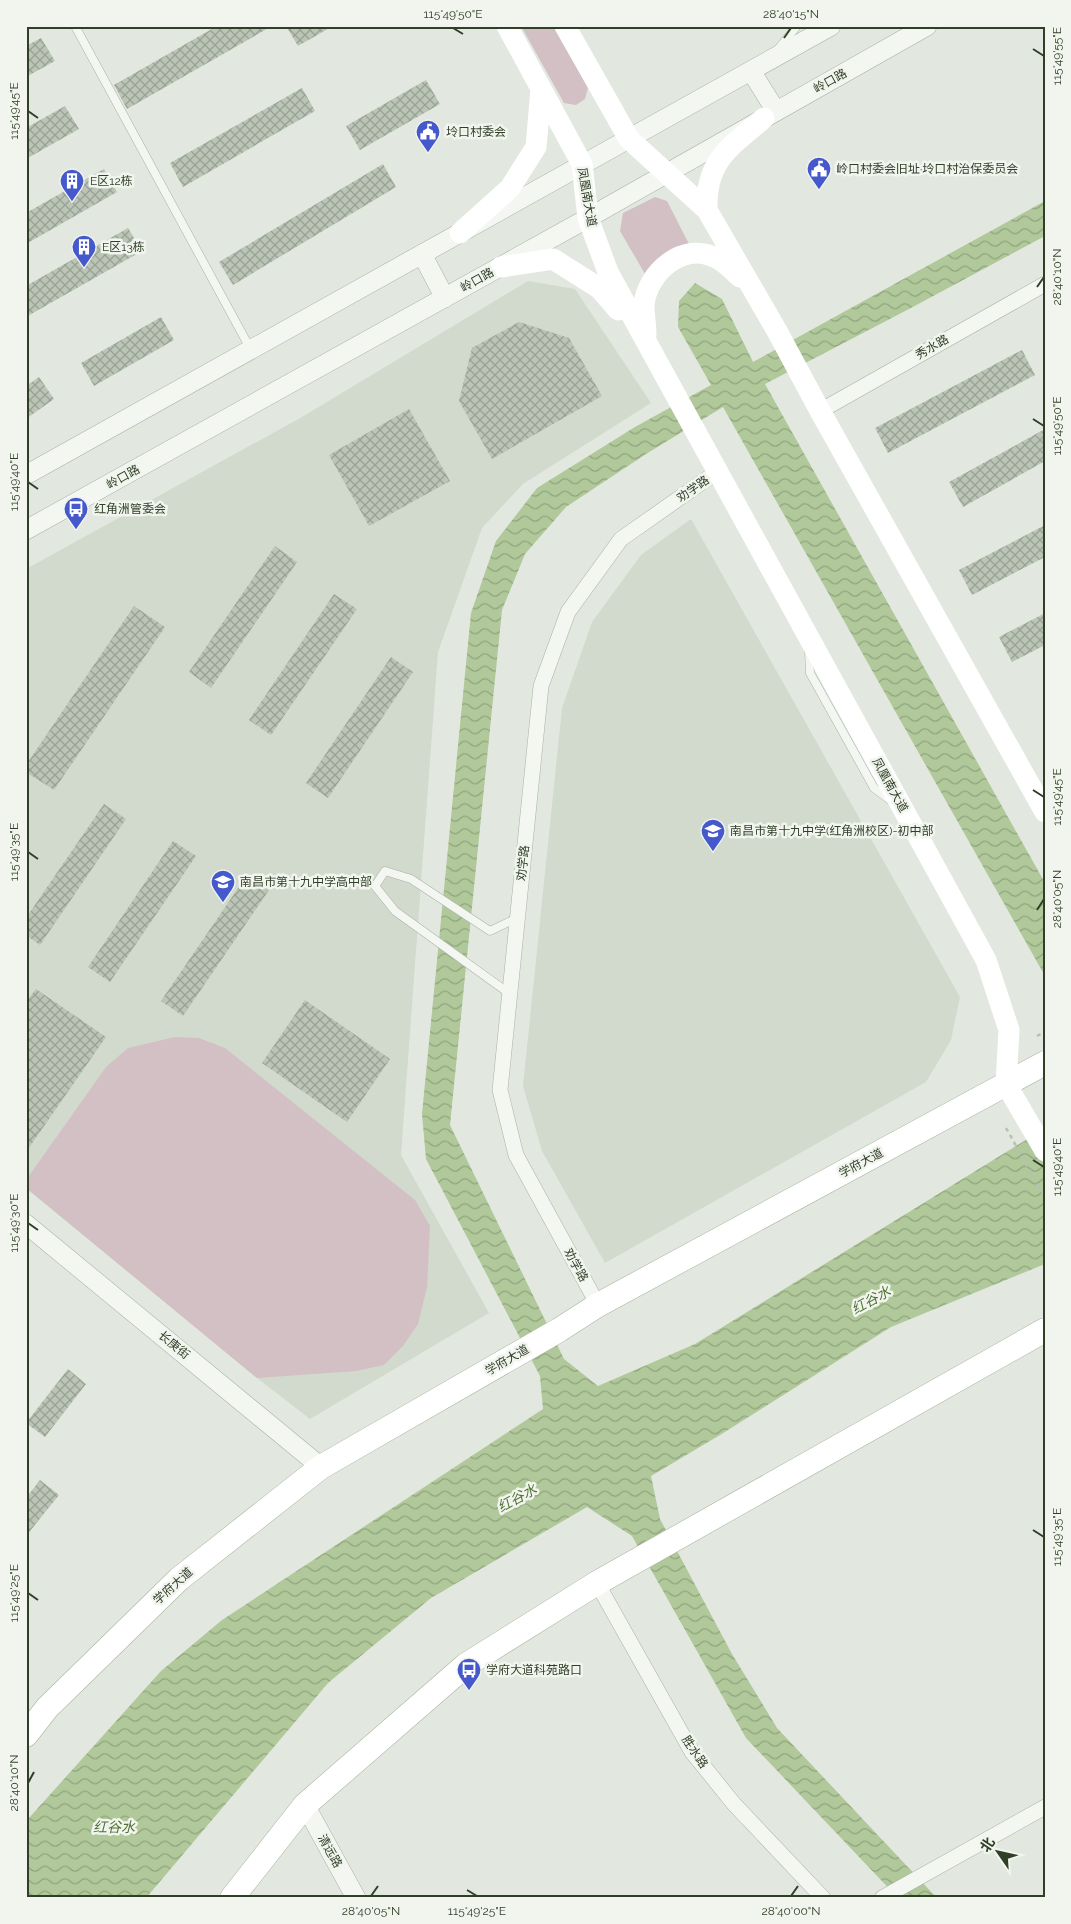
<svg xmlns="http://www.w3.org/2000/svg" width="1071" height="1924" font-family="Raleway,'Noto Sans SC',sans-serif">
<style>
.built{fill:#d1dacd}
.park{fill:#d2c0c4}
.water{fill:url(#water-waves)}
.building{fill:url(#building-cross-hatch)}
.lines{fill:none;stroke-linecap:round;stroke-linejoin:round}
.service-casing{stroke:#a9b2a4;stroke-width:9}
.minor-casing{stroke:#a9b2a4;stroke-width:16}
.tertiary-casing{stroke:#a9b2a4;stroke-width:20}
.primary-casing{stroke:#a7b39e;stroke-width:25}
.path{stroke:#b8bfb5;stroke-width:2.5;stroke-dasharray:4 4;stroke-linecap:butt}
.service{stroke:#f3f6f1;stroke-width:8}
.minor{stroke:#f3f6f1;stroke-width:15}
.tertiary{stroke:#f3f6f1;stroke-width:19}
.secondary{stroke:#fff;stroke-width:21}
.primary{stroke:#fff;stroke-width:24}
.ticks{fill:none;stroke:#303f28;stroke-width:2}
.labels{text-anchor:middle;stroke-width:5;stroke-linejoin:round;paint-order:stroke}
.street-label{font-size:12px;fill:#303f28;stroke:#f1f5ee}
.poi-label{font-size:12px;fill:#303f28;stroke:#f1f5ee;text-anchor:start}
.water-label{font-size:14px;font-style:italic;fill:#4f7233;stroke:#f1f5ee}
.neatline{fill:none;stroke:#303f28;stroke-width:2}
.ticks-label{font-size:12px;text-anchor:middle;fill:#303f28}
</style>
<defs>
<pattern id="water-waves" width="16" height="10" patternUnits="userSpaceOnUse" patternTransform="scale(1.25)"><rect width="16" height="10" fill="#b0c89a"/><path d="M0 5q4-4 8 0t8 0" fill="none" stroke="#90a47e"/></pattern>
<pattern id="building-cross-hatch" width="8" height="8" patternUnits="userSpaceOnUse" patternTransform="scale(1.25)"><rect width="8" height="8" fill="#bbc5b6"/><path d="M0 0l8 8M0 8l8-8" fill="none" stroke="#98a194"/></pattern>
</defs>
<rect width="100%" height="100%" fill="#e2e8df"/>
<path class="built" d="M528,281L575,289L651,403L523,484L482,528L438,652L401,1155L489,1313L310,1419L257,1378L26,1188V569L302,417Z
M691,519L960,997L951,1040L926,1082L605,1263L542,1151L523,1086L562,708L592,622L641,555Z"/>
<path class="park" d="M521,26H557L589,84L585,99L576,105L564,103Z
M655,197L667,201L690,246L645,274L620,231L623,213Z
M175,1037L199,1038L225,1048L415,1200L430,1226L427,1287L418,1324L403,1346L384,1365L356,1371L257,1378L26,1188V1180L106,1067L128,1048Z"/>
<path class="water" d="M1045,201V236L909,309L765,384L1045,883V976L723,407L646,454L566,507L525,554L502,610L450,1125L564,1359L598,1386L695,1344L1045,1128V1264L891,1327L720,1435L651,1476L660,1519L732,1654L777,1728L937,1898H898L746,1738L632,1536L587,1507L431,1598L328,1683L146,1898H26V1818H29L161,1671L222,1620L543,1409L540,1376L426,1159L422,1114L471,613L496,541L537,488L635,427L711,385L678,327L679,301L695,283L722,299L753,362Z"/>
<path class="building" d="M217,26H272L127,109L114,85Z
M286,26H333L298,46Z
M41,38L55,61L26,77V46Z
M426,80L440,104L360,150L346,126Z
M302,88L315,111L183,187L170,163Z
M65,106L79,129L26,159V128Z
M383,164L396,187L233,285L219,262Z
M104,169L117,192L26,244V213Z
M128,228L142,251L26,317V286Z
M161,317L174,340L94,386L81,363Z
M519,322L569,338L602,396L492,459L459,401L472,348Z
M1022,350L1035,375L888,453L875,428Z
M39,377L54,399L26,419V386Z
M409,409L450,481L369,526L329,455Z
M1045,429V461L963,507L949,482Z
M1045,525V557L972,595L959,570Z
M275,546L297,562L211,688L189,672Z
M334,594L357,609L271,735L249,720Z
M134,606L165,627L54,790L26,772V765Z
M1045,613V645L1012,662L999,637Z
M391,657L413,672L328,798L306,783Z
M104,804L126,819L40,945L26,935V918Z
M173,841L196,856L110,982L88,967Z
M247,875L269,890L183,1016L161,1001Z
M36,989L106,1037L26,1152V1002Z
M305,1000L390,1059L347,1122L262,1063Z
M68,1369L86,1384L45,1437L26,1423Z
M40,1480L59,1495L26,1536V1498Z"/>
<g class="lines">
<defs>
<path id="service" d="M75,26L251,350
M779,48L797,26
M809,651L810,673L874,788L890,800
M510,994L395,911L375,886L385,871L411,879L490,931L517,918"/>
<path id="minor" d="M820,411L1045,284
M598,1305L516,1155L500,1090L541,686L568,612L621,539L718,471
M597,1583L692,1752L734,1804L823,1898
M882,1898L1045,1807"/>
<path id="tertiary" d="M751,71L776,111
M422,254L445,298
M26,475L831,26
M26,530L588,218L927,26
M26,1224L321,1467
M305,1805L356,1898"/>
<path id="primary" d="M26,1735L47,1708L179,1579L321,1467L559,1330L598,1305L1045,1063
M232,1898L305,1805L466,1665L597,1583L1045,1330"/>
</defs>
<use href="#service" class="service-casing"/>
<use href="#minor" class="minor-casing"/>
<use href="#tertiary" class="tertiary-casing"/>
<use href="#primary" class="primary-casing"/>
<path class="path" d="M1037,1036L1045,1032
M1006,1128L1045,1197"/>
<use href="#service" class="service"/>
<use href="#minor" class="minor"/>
<use href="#tertiary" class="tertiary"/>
<path class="secondary" d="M507,26L582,164L588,218L608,272L986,960L1009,1030L1006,1084L1045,1151
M565,26L629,139L707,210L777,331L820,411L1045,812
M707,210C705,161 730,147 764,118
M460,233L510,188L536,147L541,89
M501,267L553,259L599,288L618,310
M646,335C646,326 644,315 644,305C647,272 684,241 716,258C725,262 733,271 740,277"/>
<use href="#primary" class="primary"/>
</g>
<path class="ticks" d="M453,28L463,34M784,38L791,28M1033,49L1044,56M28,111L38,118M1037,287L1044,277M1033,419L1044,426M28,482L38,489M1033,790L1044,797M28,852L38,859M1037,910L1044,899M1033,1160L1044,1167M28,1223L38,1230M1033,1530L1044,1537M28,1593L38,1600M28,1783L34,1772M467,1890L477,1896M371,1896L378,1886M791,1896L798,1886"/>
<defs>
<symbol id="civic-pin" viewBox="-11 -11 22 30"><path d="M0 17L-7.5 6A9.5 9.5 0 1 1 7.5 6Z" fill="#4559cc" stroke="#f1f5ee"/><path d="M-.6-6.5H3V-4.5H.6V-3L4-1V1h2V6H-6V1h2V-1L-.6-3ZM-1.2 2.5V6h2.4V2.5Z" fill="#fff"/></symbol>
<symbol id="building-pin" viewBox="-11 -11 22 30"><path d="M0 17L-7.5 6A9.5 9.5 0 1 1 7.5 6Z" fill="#4559cc" stroke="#f1f5ee"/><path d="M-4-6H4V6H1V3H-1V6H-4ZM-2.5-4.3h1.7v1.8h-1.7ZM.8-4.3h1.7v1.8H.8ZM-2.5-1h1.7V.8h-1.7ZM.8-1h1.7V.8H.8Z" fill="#fff"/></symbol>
<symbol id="bus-pin" viewBox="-11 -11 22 30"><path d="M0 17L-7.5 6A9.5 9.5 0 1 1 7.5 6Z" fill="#4559cc" stroke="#f1f5ee"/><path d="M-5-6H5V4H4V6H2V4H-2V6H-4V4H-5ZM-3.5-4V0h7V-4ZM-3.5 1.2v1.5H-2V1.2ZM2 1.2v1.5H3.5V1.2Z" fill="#fff"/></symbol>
<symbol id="school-pin" viewBox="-11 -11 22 30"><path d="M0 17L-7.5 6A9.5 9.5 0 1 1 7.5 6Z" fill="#4559cc" stroke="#f1f5ee"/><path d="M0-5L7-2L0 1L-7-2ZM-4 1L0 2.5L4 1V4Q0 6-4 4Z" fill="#fff"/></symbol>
</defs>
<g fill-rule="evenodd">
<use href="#civic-pin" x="414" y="118" width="28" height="38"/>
<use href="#civic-pin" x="805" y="155" width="28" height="38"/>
<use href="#building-pin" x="58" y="167" width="28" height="38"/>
<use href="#building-pin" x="70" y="233" width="28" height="38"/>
<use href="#bus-pin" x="62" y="495" width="28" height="38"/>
<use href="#school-pin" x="699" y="817" width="28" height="38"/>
<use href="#school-pin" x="209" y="868" width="28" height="38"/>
<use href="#bus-pin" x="455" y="1656" width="28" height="38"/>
</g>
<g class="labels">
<g class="street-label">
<text transform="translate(830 81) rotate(-29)" y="4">岭口路</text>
<text transform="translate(587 197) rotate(80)" y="4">凤凰南大道</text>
<text transform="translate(477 280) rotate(-29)" y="4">岭口路</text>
<text transform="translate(932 347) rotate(-30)" y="4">秀水路</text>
<text transform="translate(123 477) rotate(-29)" y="4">岭口路</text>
<text transform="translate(693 489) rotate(-35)" y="4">劝学路</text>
<text transform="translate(890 785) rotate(61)" y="4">凤凰南大道</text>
<text transform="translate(523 863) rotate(-84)" y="4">劝学路</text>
<text transform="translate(861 1163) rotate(-28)" y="4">学府大道</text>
<text transform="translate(576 1265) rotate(61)" y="4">劝学路</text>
<text transform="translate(174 1345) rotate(39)" y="4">长庚街</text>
<text transform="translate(507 1360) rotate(-30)" y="4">学府大道</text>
<text transform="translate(173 1586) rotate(-42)" y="4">学府大道</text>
<text transform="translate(695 1752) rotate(56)" y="4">胜水路</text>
<text transform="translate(330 1851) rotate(61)" y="4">清远路</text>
</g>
<g class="poi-label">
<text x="446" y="136">坽口村委会</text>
<text x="836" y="173">岭口村委会旧址·坽口村治保委员会</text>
<text x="90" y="185">E区12栋</text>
<text x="102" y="251">E区13栋</text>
<text x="94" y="513">红角洲管委会</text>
<text x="730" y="835">南昌市第十九中学(红角洲校区)-初中部</text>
<text x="240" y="886">南昌市第十九中学高中部</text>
<text x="486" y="1674">学府大道科苑路口</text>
</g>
<g class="water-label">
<text transform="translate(871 1300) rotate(-29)" y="5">红谷水</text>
<text transform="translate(517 1498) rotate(-29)" y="5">红谷水</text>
<text x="114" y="1832">红谷水</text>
</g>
</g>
<rect width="1071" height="1924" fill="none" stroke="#f1f5ee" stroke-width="55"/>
<g transform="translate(998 1852) rotate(304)" stroke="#f1f5ee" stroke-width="4" paint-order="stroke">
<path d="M0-4L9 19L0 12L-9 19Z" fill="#303f28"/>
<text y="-8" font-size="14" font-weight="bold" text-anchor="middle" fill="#303f28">北</text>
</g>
<rect x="28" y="28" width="1016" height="1868" class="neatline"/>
<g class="ticks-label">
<text x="453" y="18">115°49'50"E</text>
<text x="791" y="18">28°40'15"N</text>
<text transform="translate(1057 56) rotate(-90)" y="4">115°49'55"E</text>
<text transform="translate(14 111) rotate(-90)" y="4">115°49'45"E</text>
<text transform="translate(1057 277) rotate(-90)" y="4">28°40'10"N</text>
<text transform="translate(1057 426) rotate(-90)" y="4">115°49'50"E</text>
<text transform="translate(14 482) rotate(-90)" y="4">115°49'40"E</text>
<text transform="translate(1057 797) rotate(-90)" y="4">115°49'45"E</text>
<text transform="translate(14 852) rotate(-90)" y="4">115°49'35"E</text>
<text transform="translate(1057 899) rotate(-90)" y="4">28°40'05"N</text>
<text transform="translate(1057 1167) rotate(-90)" y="4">115°49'40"E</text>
<text transform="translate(14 1223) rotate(-90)" y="4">115°49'30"E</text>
<text transform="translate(1057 1537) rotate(-90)" y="4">115°49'35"E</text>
<text transform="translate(14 1593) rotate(-90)" y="4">115°49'25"E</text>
<text transform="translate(14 1783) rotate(-90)" y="4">28°40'10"N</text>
<text x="371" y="1915">28°40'05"N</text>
<text x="477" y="1915">115°49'25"E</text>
<text x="791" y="1915">28°40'00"N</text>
</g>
</svg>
